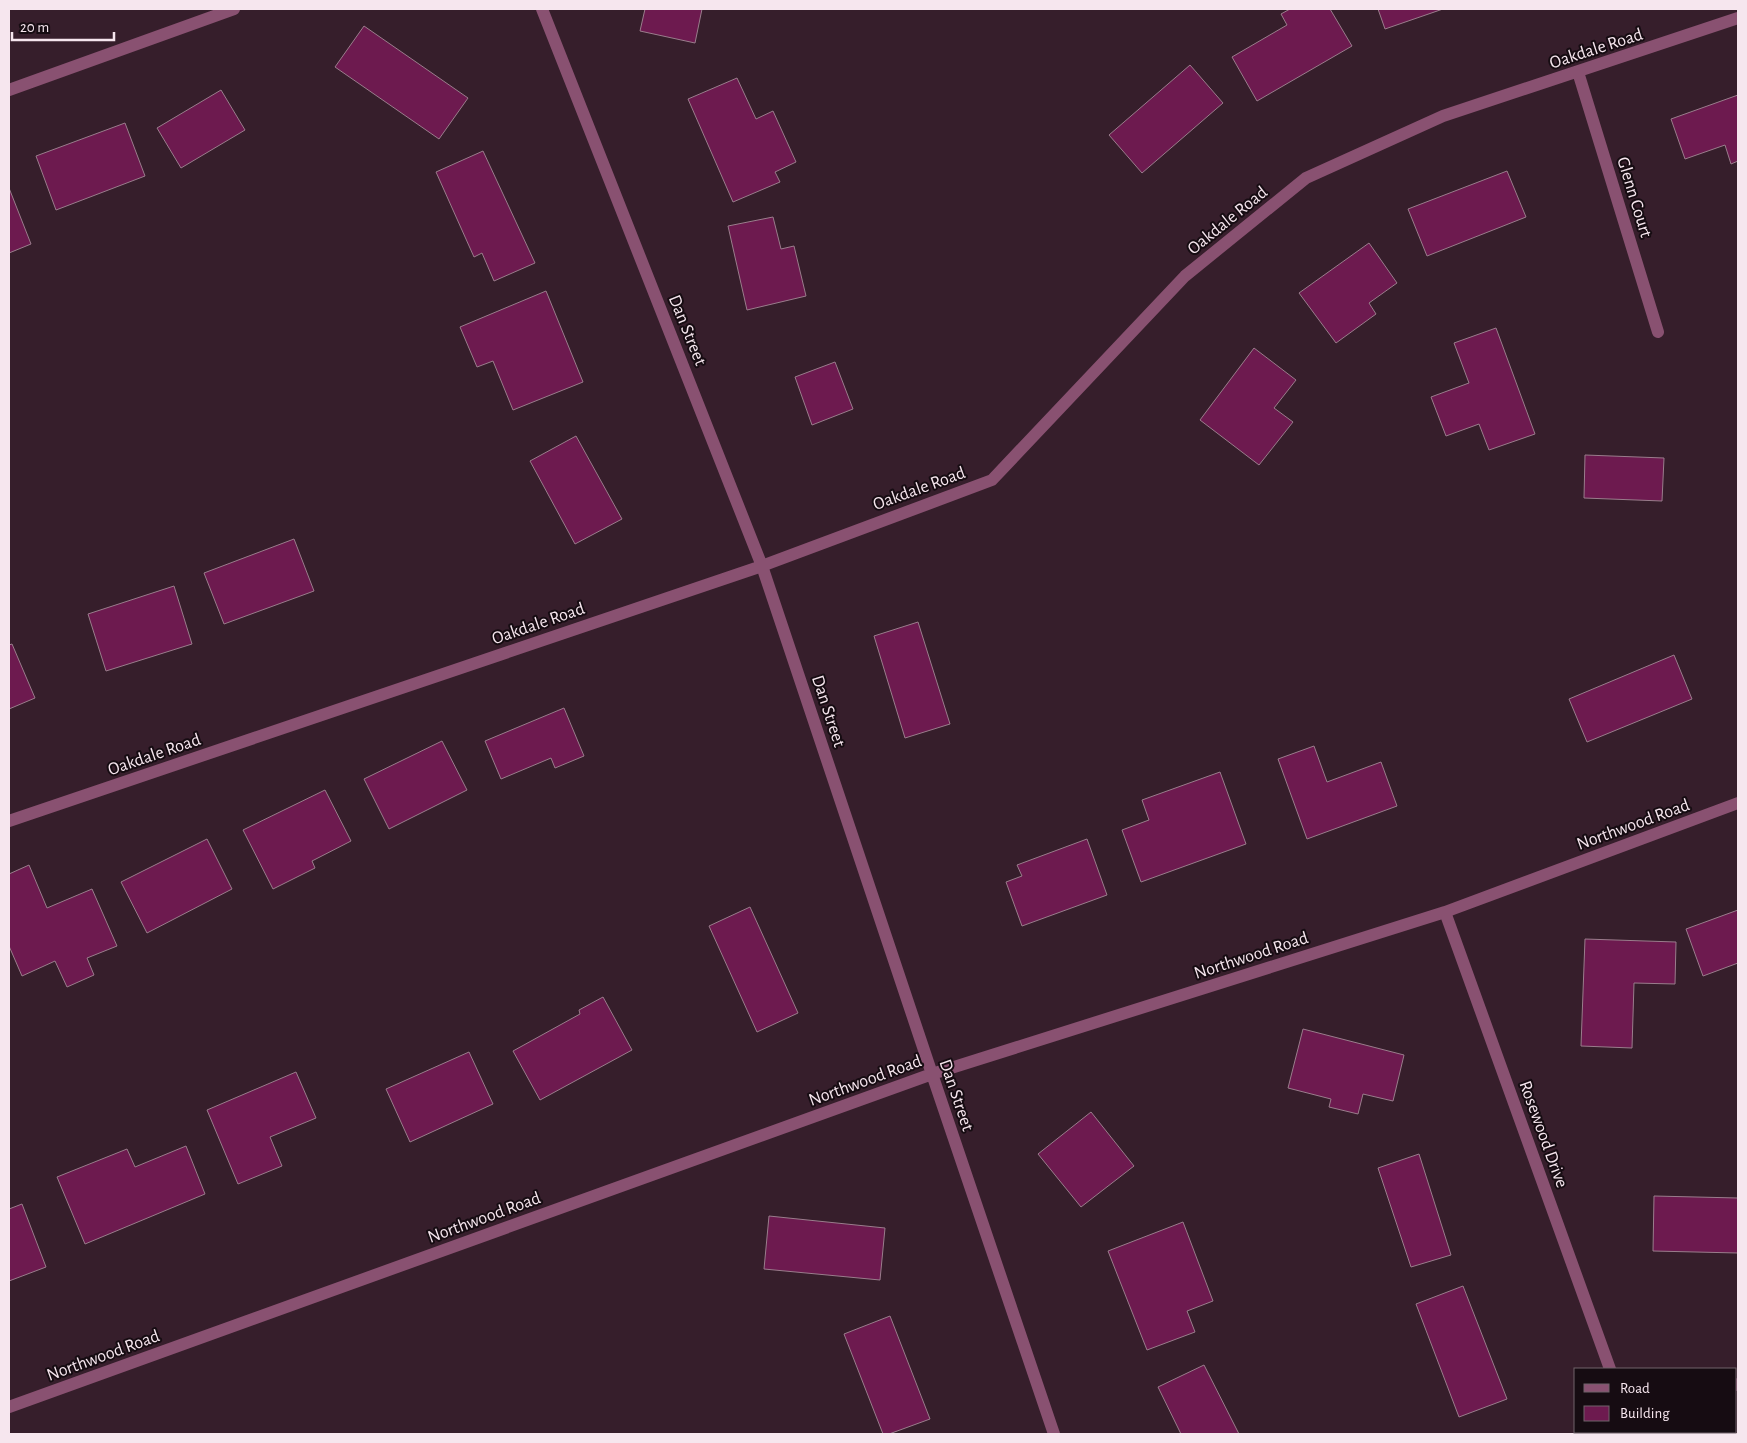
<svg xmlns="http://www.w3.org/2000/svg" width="1747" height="1443" font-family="'Alegreya Sans',sans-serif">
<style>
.building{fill:#6d1a4f;stroke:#9a7d8c}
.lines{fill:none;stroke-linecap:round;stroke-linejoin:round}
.minor{stroke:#895171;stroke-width:12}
.labels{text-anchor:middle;stroke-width:4;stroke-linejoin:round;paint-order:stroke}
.street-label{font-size:18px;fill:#f6e6ee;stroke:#160c12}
</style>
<rect width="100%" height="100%" fill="#361e2b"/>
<path class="building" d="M645,9H702L695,43L640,31Z
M1290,9H1330L1352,46L1257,101L1232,57L1287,25L1281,14Z
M1378,9H1443L1385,29Z
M364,26L468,98L439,139L335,67Z
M1190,65L1223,103L1142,173L1109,135Z
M737,78L756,119L773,111L796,162L775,172L780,182L733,202L688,99Z
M221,90L245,130L181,168L157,128Z
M1738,95V161L1731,164L1725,145L1685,159L1671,119Z
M125,123L145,176L56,210L36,156Z
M483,151L535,263L494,281L482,253L474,257L436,172Z
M1507,171L1526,217L1427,256L1408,209Z
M9,188L31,244L9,253Z
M773,217L781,249L794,246L806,296L747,310L728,226Z
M1369,243L1397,283L1369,303L1376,314L1336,343L1299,293Z
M546,291L583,382L513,410L493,361L477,367L460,327Z
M1496,328L1535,434L1489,450L1479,424L1446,436L1431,397L1469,383L1454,343Z
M1254,348L1296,380L1274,408L1293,422L1259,465L1200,420Z
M835,362L853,409L812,425L795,377Z
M576,436L622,519L575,544L530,461Z
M1585,455L1664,458L1662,501L1584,498Z
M294,539L314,591L224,624L204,573Z
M174,586L192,644L106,671L88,614Z
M918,622L950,724L905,738L874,636Z
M12,644L35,698L9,709V645Z
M1674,655L1692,699L1587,742L1569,699Z
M564,708L584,756L555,768L551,758L501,779L485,741Z
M442,741L467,790L389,829L364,779Z
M1314,746L1327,782L1381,762L1397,806L1307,839L1278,759Z
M1220,772L1246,844L1141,882L1122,830L1149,820L1142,800Z
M325,790L351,841L312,861L315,868L273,889L243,830Z
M207,839L232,889L147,933L121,882Z
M1087,839L1107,895L1022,926L1006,882L1022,876L1017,865Z
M29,865L47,908L92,889L117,946L87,958L94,975L67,987L55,961L22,976L9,946V874Z
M750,907L798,1013L757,1032L709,926Z
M1738,910V963L1703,976L1686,929Z
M1585,939L1676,942L1675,984L1634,983L1632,1048L1581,1046Z
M603,997L632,1050L540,1100L513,1051L580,1014L579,1010Z
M1303,1029L1404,1055L1393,1101L1363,1094L1358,1114L1329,1107L1331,1099L1288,1088Z
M469,1052L493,1104L410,1142L386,1089Z
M296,1072L316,1118L270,1137L282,1166L238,1184L207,1110Z
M1091,1112L1134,1166L1081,1207L1038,1154Z
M186,1146L205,1194L85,1244L57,1177L127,1149L135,1167Z
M1419,1154L1451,1255L1411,1267L1378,1168Z
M1654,1196L1738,1198V1253L1653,1251Z
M22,1204L46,1267L9,1281V1209Z
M769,1216L885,1228L880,1280L764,1269Z
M1183,1222L1213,1301L1187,1311L1195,1332L1147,1350L1108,1251Z
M1463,1286L1507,1399L1459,1417L1416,1304Z
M890,1316L930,1419L889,1434H883L844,1334Z
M1204,1365L1239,1434H1181L1158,1387Z"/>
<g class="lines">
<path class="minor" d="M542,9L762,566L932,1074L1054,1434
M1578,72L1658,332
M9,90L234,9
M9,821L762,566L992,480L1185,276L1306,178L1443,116L1738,18
M1445,912L1610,1369
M1736,1385L1738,1384
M9,1407L932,1074L1445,912L1738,803
M1632,1432L1633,1434
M1646,1434L1651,1432"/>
</g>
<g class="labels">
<g class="street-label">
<text transform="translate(1596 48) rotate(-18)" y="6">Oakdale Road</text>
<text transform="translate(1635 197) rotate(73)" y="6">Glenn Court</text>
<text transform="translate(1227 220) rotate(-39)" y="6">Oakdale Road</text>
<text transform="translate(688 330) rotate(68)" y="6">Dan Street</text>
<text transform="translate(919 488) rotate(-20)" y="6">Oakdale Road</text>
<text transform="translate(538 623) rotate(-19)" y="6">Oakdale Road</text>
<text transform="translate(829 711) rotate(72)" y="6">Dan Street</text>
<text transform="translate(154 754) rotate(-19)" y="6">Oakdale Road</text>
<text transform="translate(1633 824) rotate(-20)" y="6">Northwood Road</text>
<text transform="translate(1251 955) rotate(-18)" y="6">Northwood Road</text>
<text transform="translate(865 1080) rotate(-20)" y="6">Northwood Road</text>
<text transform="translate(957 1095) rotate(71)" y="6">Dan Street</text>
<text transform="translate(1544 1134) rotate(70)" y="6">Rosewood Drive</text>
<text transform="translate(484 1217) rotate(-20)" y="6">Northwood Road</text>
<text transform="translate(103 1355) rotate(-20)" y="6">Northwood Road</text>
</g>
</g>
<rect width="1747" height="1443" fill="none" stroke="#f6e6ee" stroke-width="20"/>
<rect x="1574" y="1368" width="162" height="65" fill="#160c12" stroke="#70636a"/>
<rect x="1584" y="1384" width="25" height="8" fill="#895171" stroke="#70636a"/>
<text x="1620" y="1393" font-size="15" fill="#f6e6ee">Road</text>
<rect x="1584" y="1406" width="25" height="15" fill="#6d1a4f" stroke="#70636a"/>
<text x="1620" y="1418" font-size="15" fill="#f6e6ee">Building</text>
<path d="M12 32v8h102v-8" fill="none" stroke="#f6e6ee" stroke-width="2.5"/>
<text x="20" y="32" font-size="15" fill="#f6e6ee" stroke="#160c12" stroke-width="4" paint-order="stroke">20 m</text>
</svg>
